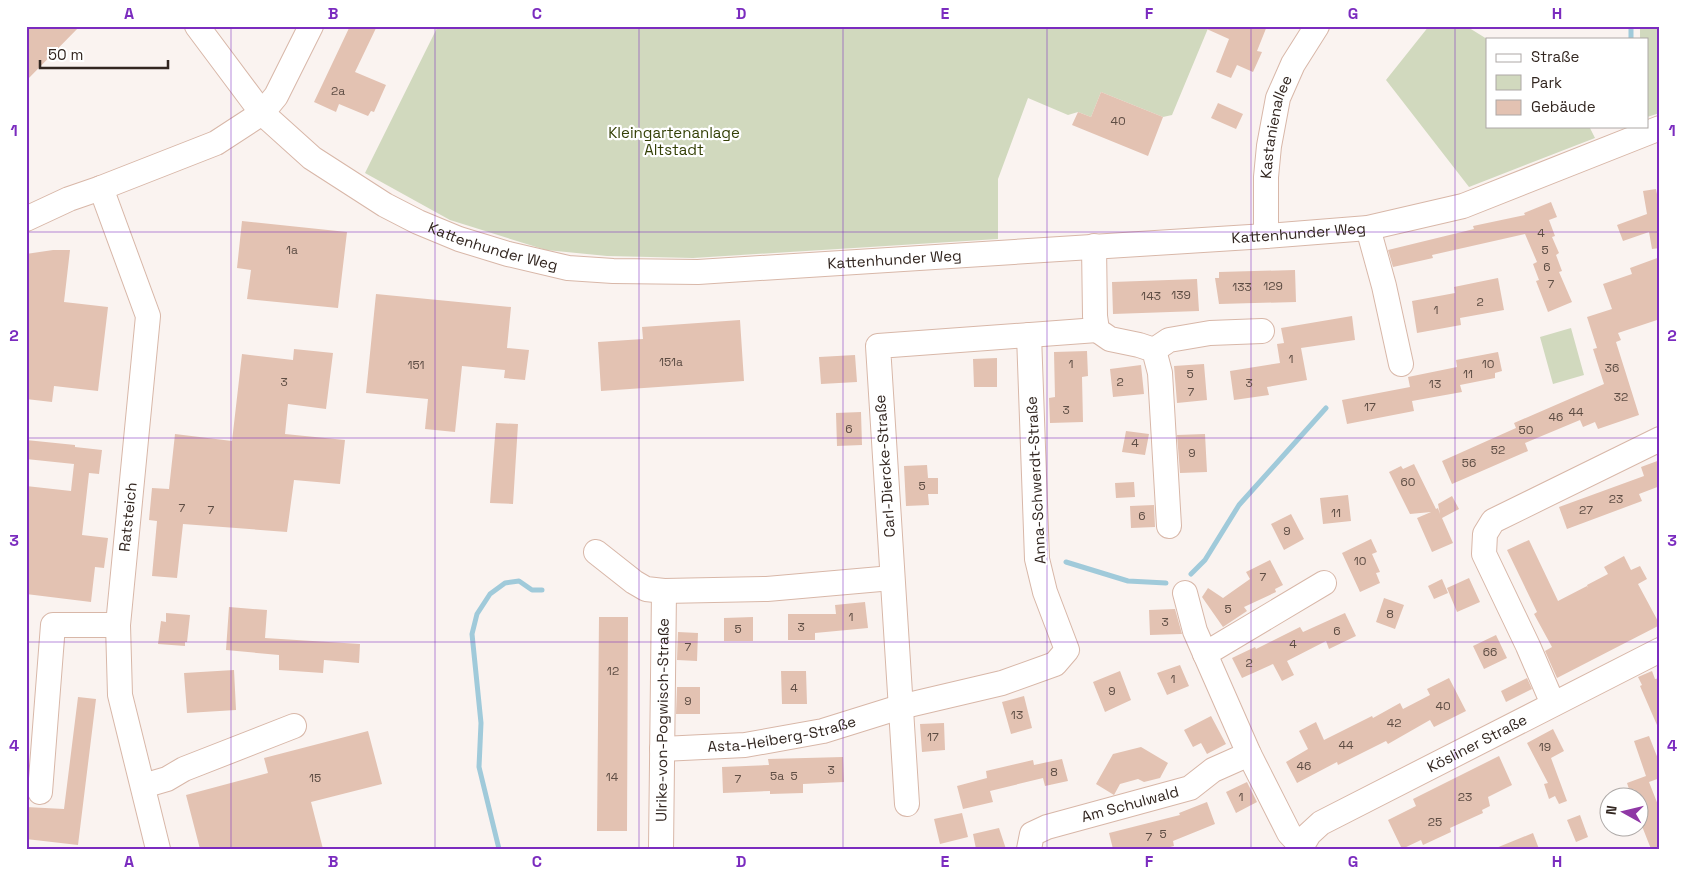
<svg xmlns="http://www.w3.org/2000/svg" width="1686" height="875" font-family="'Space Grotesk',sans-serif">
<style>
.green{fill:#d1d9be}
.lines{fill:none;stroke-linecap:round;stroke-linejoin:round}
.stream{stroke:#a0cada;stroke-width:5}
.building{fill:#e3c2b2}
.minor-casing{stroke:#d8b7a8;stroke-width:26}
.minor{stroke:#fff;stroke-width:24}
.grid{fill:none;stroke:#7b2cbf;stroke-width:1;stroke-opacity:0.55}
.labels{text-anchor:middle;stroke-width:4.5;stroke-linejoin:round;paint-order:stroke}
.number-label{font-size:12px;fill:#5e4d44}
.street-label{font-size:15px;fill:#322620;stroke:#fff}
.park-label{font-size:15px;fill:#344006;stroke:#fff}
.neatline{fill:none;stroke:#7b2cbf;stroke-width:2}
.grid-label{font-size:16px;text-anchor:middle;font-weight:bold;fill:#7b2cbf}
</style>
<rect width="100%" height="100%" fill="#faf3f0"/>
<path class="green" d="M438,26H1209L1172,115L1163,117L1101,92L1091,117L1078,112L1068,115L1028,98L998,179V239L693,258L607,256L546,250L450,220L365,173Z
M1429,26H1466L1487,39V126H1589L1595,138L1469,187L1386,80Z
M1640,26H1660V113L1647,117V39H1640Z
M1571,328L1584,375L1553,384L1540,337Z"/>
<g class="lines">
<path class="stream" d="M1631,39V26
M1066,562L1128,581L1166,583
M1191,574L1205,560L1239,505L1326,408
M499,849L479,767L481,723L472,634L477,614L490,594L505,583L519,581L532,590H542"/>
</g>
<path class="building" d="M26,26H80L26,81Z
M350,26H377L355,72L386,85L374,112L371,111L368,116L339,104L336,112L314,102Z
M1267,26L1257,51L1262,52L1253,72L1237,65L1231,78L1216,72L1229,39L1200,26Z
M1101,92L1163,117L1148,156L1072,125L1078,112L1091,117Z
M1218,103L1243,114L1236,129L1211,118Z
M1656,189L1658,199H1660V248L1652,249L1649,232L1623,241L1617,225L1647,214L1643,191Z
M1551,202L1557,217L1549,220L1555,236L1552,237L1559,253L1556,255L1562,271L1559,272L1572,302L1548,312L1536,281L1539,280L1533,264L1537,262L1525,234L1432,255L1433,258L1393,267L1388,250L1474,229L1473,226L1525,215L1524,213Z
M242,221L347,232L338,308L247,299L251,270L237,268Z
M53,250H70L64,302L108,307L98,391L54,386L52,402L26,399V254Z
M1660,257V319L1618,333L1621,340L1616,342L1639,415L1598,429L1595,422L1583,427L1580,420L1525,443L1528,451L1452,484L1442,461L1516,428L1514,423L1604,384L1593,349L1597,348L1587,317L1612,309L1603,284L1632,274L1630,268Z
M1295,270L1296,302L1219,304L1215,278H1219V272Z
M1498,278L1504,310L1460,318L1461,325L1417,333L1412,301L1455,293L1454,287Z
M1197,279L1199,311L1113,314L1112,282Z
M376,294L511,307L507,348L529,350L525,380L504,378L505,370L462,366L455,432L425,429L428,399L366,393Z
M1352,316L1355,340L1301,348L1307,380L1267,387L1269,395L1234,400L1230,371L1280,363L1277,344L1284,343L1281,328Z
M740,320L744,381L601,391L598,342L643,339L642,327Z
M294,349L333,353L326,409L288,404L285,434L345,440L340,484L294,480L287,532L183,524L177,578L152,576L157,521L149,520L152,488L169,489L175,434L232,441L242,354L293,360Z
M1087,351L1088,376L1082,377L1083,422L1050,423L1049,398L1055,397L1054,352Z
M1498,352L1502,371L1495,373V378L1460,385L1462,392L1412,401L1414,411L1347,424L1342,400L1410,387L1408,377L1457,367L1456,360Z
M855,355L857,382L821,384L819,357Z
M997,358V387H974L973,359Z
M1204,364L1207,400L1177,403L1174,366Z
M1141,365L1144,394L1113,397L1110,369Z
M861,412L862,445L837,446L836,413Z
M496,423L518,424L513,504L490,503Z
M1126,431L1149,434L1145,455L1122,452Z
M1205,434L1207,472L1180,473L1177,435Z
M26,440L75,445V447L102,450L99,474L89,473L82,535L108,538L104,568L95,567L91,602L26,594V486L71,491L74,464L26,459Z
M1660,460V486L1639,494L1642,501L1567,529L1559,507L1644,476L1641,467Z
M1414,464L1436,509L1438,508L1440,514L1438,504L1452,496L1459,509L1442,518L1453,543L1432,552L1417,518L1431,512L1410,514L1389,472L1401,466L1403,469Z
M927,465L928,478H938V494H928L929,505L906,506L904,466Z
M1134,482L1135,497L1116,498L1115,483Z
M1348,495L1351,521L1323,524L1320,498Z
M1154,505L1155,527L1131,528L1130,506Z
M1291,514L1304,539L1284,550L1271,524Z
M1371,539L1377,552L1372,554L1380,572L1376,573L1380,583L1360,592L1342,553Z
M1529,540L1558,601L1587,586L1588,588L1587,585L1608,574L1604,567L1624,556L1631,570L1640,566L1647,579L1638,584L1660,625L1557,678L1545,651L1552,647L1534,614L1537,612L1507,550Z
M1270,560L1283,585L1275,589L1276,592L1244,607L1247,611L1223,627L1202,597L1208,588L1223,598L1250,579L1246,572Z
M1469,578L1480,602L1457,612L1447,588Z
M1442,579L1448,593L1434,599L1428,586Z
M1384,598L1404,605L1395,629L1376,622Z
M865,602L868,628L815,633V640H788V614H836L835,605Z
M229,607L267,610L265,638L360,644L359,663L324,660L323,673L279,670V655L226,650Z
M1175,609L1182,634L1150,635L1149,610Z
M166,613L190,615L187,642H185V646L158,644L161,621L166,622Z
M1345,613L1356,636L1329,649L1326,641L1287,661L1294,675L1282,681L1273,664L1242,678L1232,658L1255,647L1256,649L1300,627L1303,632Z
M599,617H628L627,831H597Z
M753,617V641H724V618Z
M678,632L698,633L697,661L677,660Z
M1496,635L1507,658L1484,669L1473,646Z
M1180,665L1189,686L1167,695L1157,673Z
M234,670L236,710L187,713L184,673Z
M781,671H806L807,704H782Z
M1120,671L1131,700L1105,712L1093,682Z
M1652,671L1655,679L1660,678V732L1640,686L1642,685L1638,677Z
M1449,678L1466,711L1434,727L1430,720L1388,744L1386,741L1338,765L1337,762L1297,783L1286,762L1308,749L1299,731L1316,722L1324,740L1372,716L1373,718L1400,703L1403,709L1430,695L1427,689Z
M1527,678L1532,689L1506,702L1501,691Z
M677,687H700V714H676Z
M1024,696L1032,728L1011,734L1002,702Z
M78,697L96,699L78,845L26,839V807L64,809Z
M1211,716L1226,744L1207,754L1201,743L1193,747L1184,730Z
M944,723L945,750L922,752L920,724Z
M1553,729L1564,751L1551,758L1567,801L1559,804L1555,796L1549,799L1544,784L1548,783L1527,743Z
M368,731L382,784L311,802L323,849H200L186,795L268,773L264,758Z
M1649,736L1660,764V778L1649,782L1660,810V849H1651L1638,816V798H1632L1627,783L1646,776L1634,741Z
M1141,747L1168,763L1160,778L1144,782L1138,779L1120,784L1114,795L1096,784L1113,754Z
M1499,756L1512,785L1488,797L1490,806L1482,810L1483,813L1450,828L1451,832L1423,845L1421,840L1402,849L1388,820L1416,806L1413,799Z
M843,757L844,782L803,784V793L770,794V791L723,793L722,767L769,765L768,759Z
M1062,759L1068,781L1045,786L1043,778L990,791L993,802L963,809L957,786L987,778L986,771L1033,760L1034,765Z
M1247,782L1257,802L1236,813L1226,792Z
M1207,802L1215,824L1173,841L1174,846L1162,849H1113L1109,833L1180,815L1179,813Z
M962,813L968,837L940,844L934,819Z
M1580,815L1588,837L1576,842L1567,820Z
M999,828L1006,849H976L973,834Z
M1533,833L1539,849H1496V848Z"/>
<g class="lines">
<defs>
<g id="minor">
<path id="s1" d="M197,26L262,113L312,158L385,205L418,222L459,239L508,254L568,268L613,271L698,272L1266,236L1368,228L1463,206L1660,128"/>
<path d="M101,188L148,316L118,625L120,695L158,849"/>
<path d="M26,219L69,199L101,188L216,143L262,113L276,96L311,26"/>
<path d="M1368,228L1384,286L1401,364"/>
<path id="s2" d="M1266,236V177L1269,146L1278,98L1293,64L1317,26"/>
<path d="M1094,246L1095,316L1097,330L1110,339L1139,345L1154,350L1160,373L1169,526"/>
<path d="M1154,350L1169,340L1210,333L1262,331"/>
<path d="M596,552L634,582L646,589L664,591L767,589L892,578"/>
<path d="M1185,593L1195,631L1249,754"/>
<path d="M1205,654L1324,583"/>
<path d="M1553,704L1528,646L1484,554L1485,534L1493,521L1660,439"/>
<path id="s3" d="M662,749L745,745L823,731L900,707L1002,683L1055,664L1067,650L1045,592L1037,559L1029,335"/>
<path d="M143,786L167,779L184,769L294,726"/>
<path d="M40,792L53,625H118"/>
<path d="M907,804L878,346L1097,330"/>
<path id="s4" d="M661,849L664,591"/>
<path id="s5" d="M1029,849L1032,834L1047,827L1190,788L1213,770L1249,754L1289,833L1301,846"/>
<path id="s6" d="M1300,849L1309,834L1321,823L1660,650"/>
</g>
</defs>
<use href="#minor" class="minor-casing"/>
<use href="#minor" class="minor"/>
</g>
<path class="grid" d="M231,26V849M435,26V849M639,26V849M843,26V849M1047,26V849M1251,26V849M1455,26V849M26,232H1660M26,438H1660M26,642H1660"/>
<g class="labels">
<g class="number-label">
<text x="338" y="95">2a</text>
<text x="1118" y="125">40</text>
<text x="1541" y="237">4</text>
<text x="292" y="254">1a</text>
<text x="1545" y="254">5</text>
<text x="1547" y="271">6</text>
<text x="1551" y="288">7</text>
<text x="1273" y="290">129</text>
<text x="1242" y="291">133</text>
<text x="1181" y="299">139</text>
<text x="1151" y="300">143</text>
<text x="1480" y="306">2</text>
<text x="1436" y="314">1</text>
<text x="1291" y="363">1</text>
<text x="671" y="366">151a</text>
<text x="1071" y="368">1</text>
<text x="1488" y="368">10</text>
<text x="416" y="369">151</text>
<text x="1612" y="372">36</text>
<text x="1190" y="378">5</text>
<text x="1468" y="378">11</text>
<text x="284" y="386">3</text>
<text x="1120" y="386">2</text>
<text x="1249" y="387">3</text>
<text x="1435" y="388">13</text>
<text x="1191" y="396">7</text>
<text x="1621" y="401">32</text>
<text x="1370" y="411">17</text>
<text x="1066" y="414">3</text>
<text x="1576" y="416">44</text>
<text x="1556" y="421">46</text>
<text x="849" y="433">6</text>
<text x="1526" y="434">50</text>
<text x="1135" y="447">4</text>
<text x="1498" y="454">52</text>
<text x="1192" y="457">9</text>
<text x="1469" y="467">56</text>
<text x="1408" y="486">60</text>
<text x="922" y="490">5</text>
<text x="1616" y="503">23</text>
<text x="182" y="512">7</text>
<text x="211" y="514">7</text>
<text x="1586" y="514">27</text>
<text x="1336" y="517">11</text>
<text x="1142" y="520">6</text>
<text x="1287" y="535">9</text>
<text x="1360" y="565">10</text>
<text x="1263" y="581">7</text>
<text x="1228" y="613">5</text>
<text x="1390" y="618">8</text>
<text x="851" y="621">1</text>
<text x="1165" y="626">3</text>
<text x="801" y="631">3</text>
<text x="738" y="633">5</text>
<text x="1337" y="635">6</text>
<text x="1293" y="648">4</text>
<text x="688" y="651">7</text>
<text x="1490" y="656">66</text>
<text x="1249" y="667">2</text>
<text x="613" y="675">12</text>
<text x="1173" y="683">1</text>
<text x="794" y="692">4</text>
<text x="1112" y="695">9</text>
<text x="688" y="705">9</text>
<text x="1443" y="710">40</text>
<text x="1017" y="719">13</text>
<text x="1394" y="727">42</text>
<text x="933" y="741">17</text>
<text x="1346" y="749">44</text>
<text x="1545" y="751">19</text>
<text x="1304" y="770">46</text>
<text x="831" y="774">3</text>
<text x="1054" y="776">8</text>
<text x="777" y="780">5a</text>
<text x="794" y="780">5</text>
<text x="612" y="781">14</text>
<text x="315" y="782">15</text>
<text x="738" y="783">7</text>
<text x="1241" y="801">1</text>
<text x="1465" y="801">23</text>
<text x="1435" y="826">25</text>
<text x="1163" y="838">5</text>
<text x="1149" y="841">7</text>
</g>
<g class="street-label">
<text dy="5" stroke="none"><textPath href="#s2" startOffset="110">Kastanienallee</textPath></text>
<text dy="5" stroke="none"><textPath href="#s1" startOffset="1189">Kattenhunder Weg</textPath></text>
<text dy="5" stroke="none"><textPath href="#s1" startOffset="379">Kattenhunder Weg</textPath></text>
<text dy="5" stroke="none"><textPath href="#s1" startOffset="784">Kattenhunder Weg</textPath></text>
<text transform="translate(885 466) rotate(-94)" y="5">Carl-Diercke-Straße</text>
<text transform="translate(1036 480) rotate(-93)" y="5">Anna-Schwerdt-Straße</text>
<text transform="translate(128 517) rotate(-84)" y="5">Ratsteich</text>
<text dy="5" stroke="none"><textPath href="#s4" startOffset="129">Ulrike-von-Pogwisch-Straße</textPath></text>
<text dy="5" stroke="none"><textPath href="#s3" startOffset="121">Asta-Heiberg-Straße</textPath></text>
<text dy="5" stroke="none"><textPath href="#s6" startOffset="209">Kösliner Straße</textPath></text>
<text dy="5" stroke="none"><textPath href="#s5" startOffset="118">Am Schulwald</textPath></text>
</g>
<g class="park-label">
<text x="674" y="138">Kleingartenanlage<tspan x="674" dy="17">Altstadt</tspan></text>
</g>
</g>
<rect width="1686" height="875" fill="none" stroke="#ffffff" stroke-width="55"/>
<rect x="1486" y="38" width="162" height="90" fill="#ffffff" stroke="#ada8a6"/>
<rect x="1496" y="54" width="25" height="8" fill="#ffffff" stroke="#ada8a6"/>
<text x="1531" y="62" font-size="15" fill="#322620">Straße</text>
<rect x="1496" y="75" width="25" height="15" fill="#d1d9be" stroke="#ada8a6"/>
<text x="1531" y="88" font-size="15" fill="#322620">Park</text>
<rect x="1496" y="100" width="25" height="15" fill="#e3c2b2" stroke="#ada8a6"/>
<text x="1531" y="112" font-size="15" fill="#322620">Gebäude</text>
<g transform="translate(1624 812) rotate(278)"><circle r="24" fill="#ffffff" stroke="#ada8a6"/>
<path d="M0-4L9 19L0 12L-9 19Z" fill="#8f38a5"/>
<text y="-8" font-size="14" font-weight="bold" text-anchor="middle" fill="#322620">N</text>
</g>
<path d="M40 60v8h128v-8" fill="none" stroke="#322620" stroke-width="2.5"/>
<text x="48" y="60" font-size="15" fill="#322620" stroke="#ffffff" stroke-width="4" paint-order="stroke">50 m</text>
<rect x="28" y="28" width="1630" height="820" class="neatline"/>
<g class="grid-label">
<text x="129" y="19">A</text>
<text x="333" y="19">B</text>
<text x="537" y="19">C</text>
<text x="741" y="19">D</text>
<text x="945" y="19">E</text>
<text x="1149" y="19">F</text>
<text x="1353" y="19">G</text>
<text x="1557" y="19">H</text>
<text x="14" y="136">1</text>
<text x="1672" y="136">1</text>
<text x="14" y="341">2</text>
<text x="1672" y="341">2</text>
<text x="14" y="546">3</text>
<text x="1672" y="546">3</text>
<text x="14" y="751">4</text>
<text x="1672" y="751">4</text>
<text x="129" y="867">A</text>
<text x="333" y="867">B</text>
<text x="537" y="867">C</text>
<text x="741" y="867">D</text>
<text x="945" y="867">E</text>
<text x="1149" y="867">F</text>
<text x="1353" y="867">G</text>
<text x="1557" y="867">H</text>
</g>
</svg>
